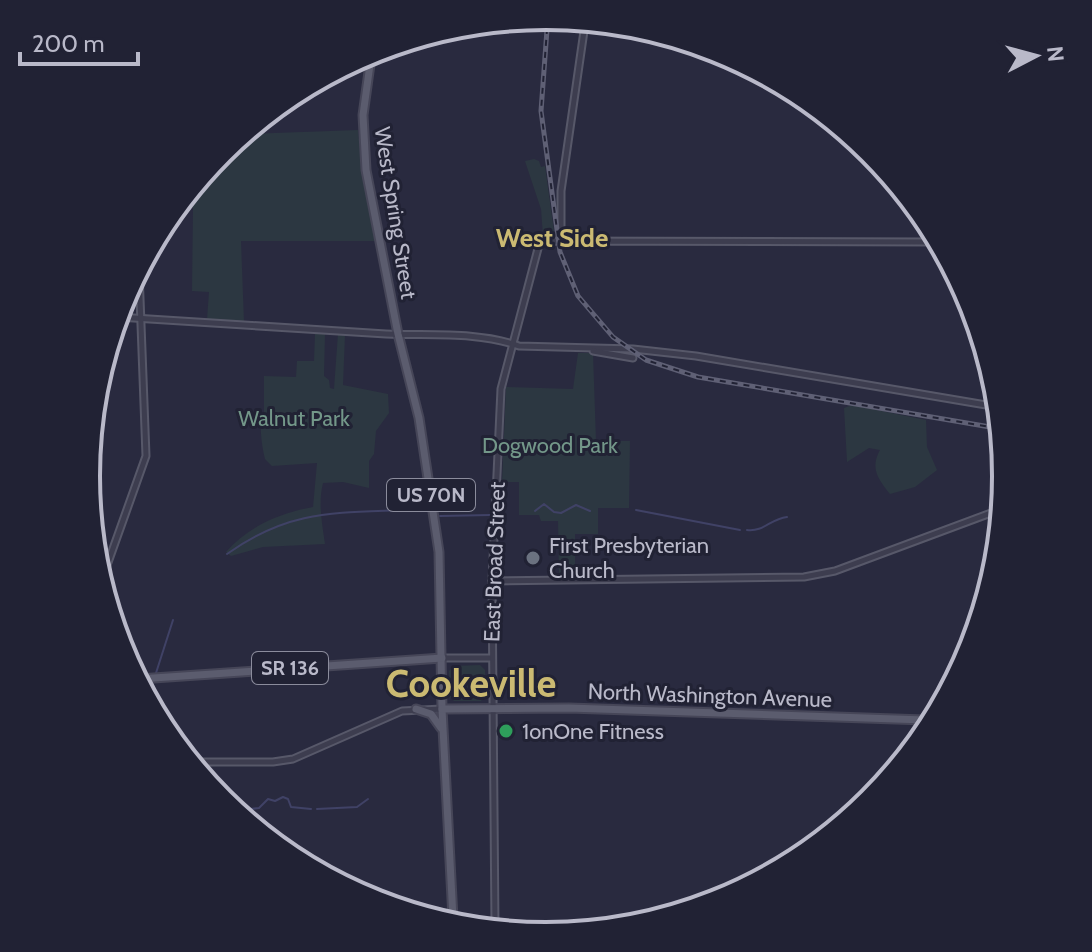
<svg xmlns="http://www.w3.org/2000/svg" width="1092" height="952" font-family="Cabin,sans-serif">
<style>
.green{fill:#2c3741}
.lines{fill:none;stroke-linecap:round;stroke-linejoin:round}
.stream{stroke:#404266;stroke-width:2}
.minor-casing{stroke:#575869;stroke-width:9}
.major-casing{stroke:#464658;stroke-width:11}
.minor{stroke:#3d3d4f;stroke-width:5}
.major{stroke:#5b5c6e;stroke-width:7}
.rail-casing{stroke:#5f6075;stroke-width:5}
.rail{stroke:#212234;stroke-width:2;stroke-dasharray:6;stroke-linecap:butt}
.worship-dot{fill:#6b7280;stroke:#212234;stroke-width:3}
.leisure-dot{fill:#2e9e5b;stroke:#212234;stroke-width:3}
.labels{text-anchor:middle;stroke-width:6;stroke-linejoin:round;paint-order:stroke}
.shield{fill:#212234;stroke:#8b8c9c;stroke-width:2}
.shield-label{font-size:20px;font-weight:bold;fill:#b9b9c9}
.street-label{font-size:22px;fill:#b9b9c9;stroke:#212234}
.park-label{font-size:22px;fill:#739789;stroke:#212234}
.poi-label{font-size:22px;fill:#b9b9c9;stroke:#212234;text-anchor:start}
.quarter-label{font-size:26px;font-weight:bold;fill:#cbba72;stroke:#212234}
.town-label{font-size:38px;font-weight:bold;fill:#cbba72;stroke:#212234}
.rim{fill:none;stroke:#b9b9c9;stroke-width:4}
</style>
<rect width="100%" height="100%" fill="#292a3f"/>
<g class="green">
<path d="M358,130L363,176L375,241H241L244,322L207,319L209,292L192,291L193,208H182L221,150L246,134Z"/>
<path d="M534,159L539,161L541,167L545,166L554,231V234L543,236L541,209L525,161Z"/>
<path d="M315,333L325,334L324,376L329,380L330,388L334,389L338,334L345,335L343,385L388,394L389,413L376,431L374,454L369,461V488L343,482L323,483C318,503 322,523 325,544L263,547L231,556L226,552C249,526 280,513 313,507L317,463L272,466L265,459C262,447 259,427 262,415L264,416V376L296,377L297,361H314Z"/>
<path d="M578,353H593L596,441H630L629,508H598V534H575V576H559L558,521H541L539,515H519V482H502L506,387L573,389Z"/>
<path d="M852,405L926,420L927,447L937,470L915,487L890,494C878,479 870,468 880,450L869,448L847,462L844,408Z"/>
<path d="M480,665L485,670V695L481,701H454L450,697L449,671L454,666Z"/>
</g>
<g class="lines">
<g class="stream">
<path d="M411,509H427"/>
<path d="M636,510L740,530"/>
<path d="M535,511L544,504L554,512L561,513L576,505L590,511"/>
<path d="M440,516L490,515"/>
<path d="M747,530C764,532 770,519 787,517"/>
<path d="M227,554C289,510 333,513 405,510"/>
<path d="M156,673L173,620"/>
<path d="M317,809L357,807L368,799"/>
<path d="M235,811L259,808L268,799L275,801L283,797L288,799L291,807L311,809"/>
</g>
<defs>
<g id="minor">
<path d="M561,240V191L585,24"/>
<path d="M118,317C207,323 296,329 386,334C429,336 477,331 519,346L633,349L696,356L992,406"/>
<path d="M593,351L633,358"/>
<path d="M105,571L146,456L139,272"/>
<path d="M492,581L804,577L835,571L999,510"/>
<path d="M442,658H492"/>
<path d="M194,762H273L293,759L402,711L442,709"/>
<path d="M495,926L492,581L501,389L540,241L932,242"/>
</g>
<g id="major">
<path d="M372,50L363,115L366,170L398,334L419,418L439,552L442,709L453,918"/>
<path d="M139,679L442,658"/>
<path d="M416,709L431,714L441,728"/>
<path d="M442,709L569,708L925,720"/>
</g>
</defs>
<use href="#minor" class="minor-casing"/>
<use href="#major" class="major-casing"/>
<use href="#minor" class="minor"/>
<use href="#major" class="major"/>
<defs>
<path id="rail" d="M548,16L541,111L560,252L578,296L613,337L646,360L698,377L996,428"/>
</defs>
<use href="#rail" class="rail-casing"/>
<use href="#rail" class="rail"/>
</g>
<circle class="worship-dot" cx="533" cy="558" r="8"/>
<circle class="leisure-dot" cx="506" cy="731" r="8"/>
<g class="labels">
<g class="shield">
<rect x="387" y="479" width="88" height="32" rx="6"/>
<rect x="252" y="652" width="76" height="32" rx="6"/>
</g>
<g class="shield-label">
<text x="431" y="502">US 70N</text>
<text x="290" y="675">SR 136</text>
</g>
<g class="street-label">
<text transform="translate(396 213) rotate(81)" y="8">West Spring Street</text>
<text transform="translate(494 562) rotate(-88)" y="8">East Broad Street</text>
<text transform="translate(710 695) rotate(2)" y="8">North Washington Avenue</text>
</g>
<g class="park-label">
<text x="294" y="426">Walnut Park</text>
<text x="550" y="453">Dogwood Park</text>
</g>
<g class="poi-label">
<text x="549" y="553">First Presbyterian<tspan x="549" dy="25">Church</tspan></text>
<text x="522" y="739">1onOne Fitness</text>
</g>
<g class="quarter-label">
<text x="552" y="247">West Side</text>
</g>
<g class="town-label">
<text x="471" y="697">Cookeville</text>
</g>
</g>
<path d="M0 0H1092V952H0ZM100 476a446 446 0 1 1 892 0a446 446 0 1 1-892 0Z" fill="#212234" fill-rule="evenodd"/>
<path class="rim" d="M100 476a446 446 0 1 1 892 0a446 446 0 1 1-892 0Z"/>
<g transform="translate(1036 56) rotate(84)" stroke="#212234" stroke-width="6" paint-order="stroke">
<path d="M0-6L14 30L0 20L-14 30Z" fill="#b9b9c9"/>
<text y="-12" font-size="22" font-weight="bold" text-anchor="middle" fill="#b9b9c9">N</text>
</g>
<path d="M20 52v12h118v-12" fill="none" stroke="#b9b9c9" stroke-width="4"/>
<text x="32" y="52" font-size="24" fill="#b9b9c9" stroke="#212234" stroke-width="6" paint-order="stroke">200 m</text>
</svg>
